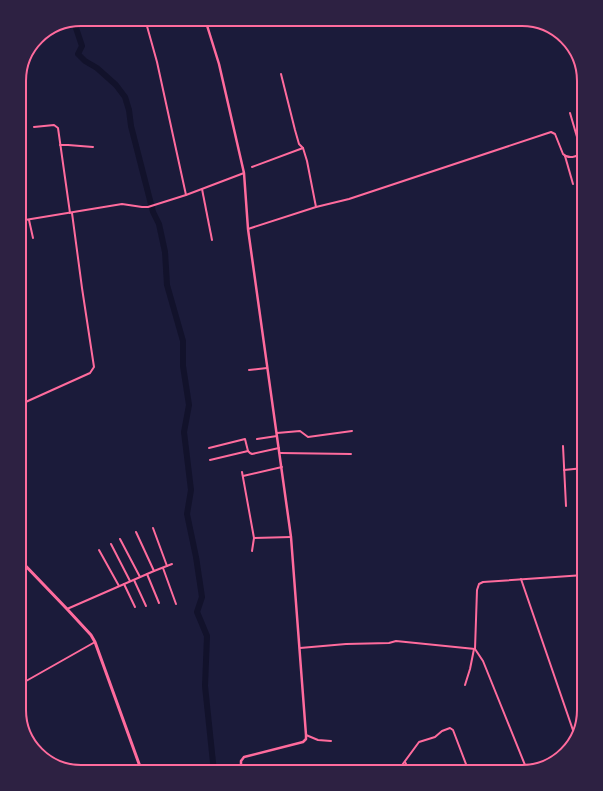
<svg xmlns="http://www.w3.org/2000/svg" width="603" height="791" font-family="Merriweather,serif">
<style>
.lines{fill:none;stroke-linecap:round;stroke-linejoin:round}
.river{stroke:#12122b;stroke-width:6}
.minor{stroke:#ff6b9d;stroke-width:2}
.tertiary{stroke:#ff6b9d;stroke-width:2.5}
.primary{stroke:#ff6b9d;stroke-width:3}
.rim{fill:none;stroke:#ff6b9d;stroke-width:2}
</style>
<rect width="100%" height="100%" fill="#1b1b3a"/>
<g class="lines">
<path class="river" d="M74,22L82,46L78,54L85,61L97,68L116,85L125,97L129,110L131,126L153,212L159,224L165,252L167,285L183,341V366L189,405L184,432L191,490L187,514L196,557L202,597L197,612L207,636L205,686L214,772"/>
<g class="minor">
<path d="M145,19L157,62L186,195"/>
<path d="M281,74L295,130L299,144L303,148L307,161L316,207"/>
<path d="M570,113L582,154"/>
<path d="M34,127L54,125L58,128L70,213"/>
<path d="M60,145H68L93,147"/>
<path d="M565,156L573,184"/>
<path d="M252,167L303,148"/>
<path d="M202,189L212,240"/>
<path d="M29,220L33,238"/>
<path d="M19,221L122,204L142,207H148L186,195L244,173"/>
<path d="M248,229L316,207L349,199L551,132L555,134L563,154C569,160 577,156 584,153"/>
<path d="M249,370L267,368"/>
<path d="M19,405L90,373L94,367L82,288L72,213"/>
<path d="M277,433L300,431L308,437L352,431"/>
<path d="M257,439L277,436"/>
<path d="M563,446L566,506"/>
<path d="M209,448L245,439L248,451"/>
<path d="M280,453L351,454"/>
<path d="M210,460L248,451L250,453L252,454L279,448"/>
<path d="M564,470L584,468"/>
<path d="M242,472L254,538L252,551"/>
<path d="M243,476L282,467"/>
<path d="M153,528L167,566"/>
<path d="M136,532L154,571"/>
<path d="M254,538L291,537"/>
<path d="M120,539L140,577"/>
<path d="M111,544L130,581"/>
<path d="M99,550L119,586"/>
<path d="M581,552H584"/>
<path d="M163,568L176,604"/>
<path d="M147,574L159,603"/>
<path d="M521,579L576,739"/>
<path d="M134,580L146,606"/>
<path d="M124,584L135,607"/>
<path d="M67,609L154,571L172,564"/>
<path d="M300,648L346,644L389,643L396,641L475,649L483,661L527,770"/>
<path d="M475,649L477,590L479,584L483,582L584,575"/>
<path d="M19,685L95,642"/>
<path d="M465,685L470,669L474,649"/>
<path d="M25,730L31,746"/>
<path d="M306,735L318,740L331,741"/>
<path d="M405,762L410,772"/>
<path d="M397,772L419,742L435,737L442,731L450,728L453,730L469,772"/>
</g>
<path class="tertiary" d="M205,19L219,64L244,173L248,229L291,537L306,735V739L303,742L244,757L241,761V772"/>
<path class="primary" d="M19,559L67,609L91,635L95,642L142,772"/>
</g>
<path d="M0 0H603V791H0ZM81 26H522A55 55 0 0 1 577 81V710A55 55 0 0 1 522 765H81A55 55 0 0 1 26 710V81A55 55 0 0 1 81 26Z" fill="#2d2142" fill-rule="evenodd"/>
<path class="rim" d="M81 26H522A55 55 0 0 1 577 81V710A55 55 0 0 1 522 765H81A55 55 0 0 1 26 710V81A55 55 0 0 1 81 26Z"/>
</svg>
